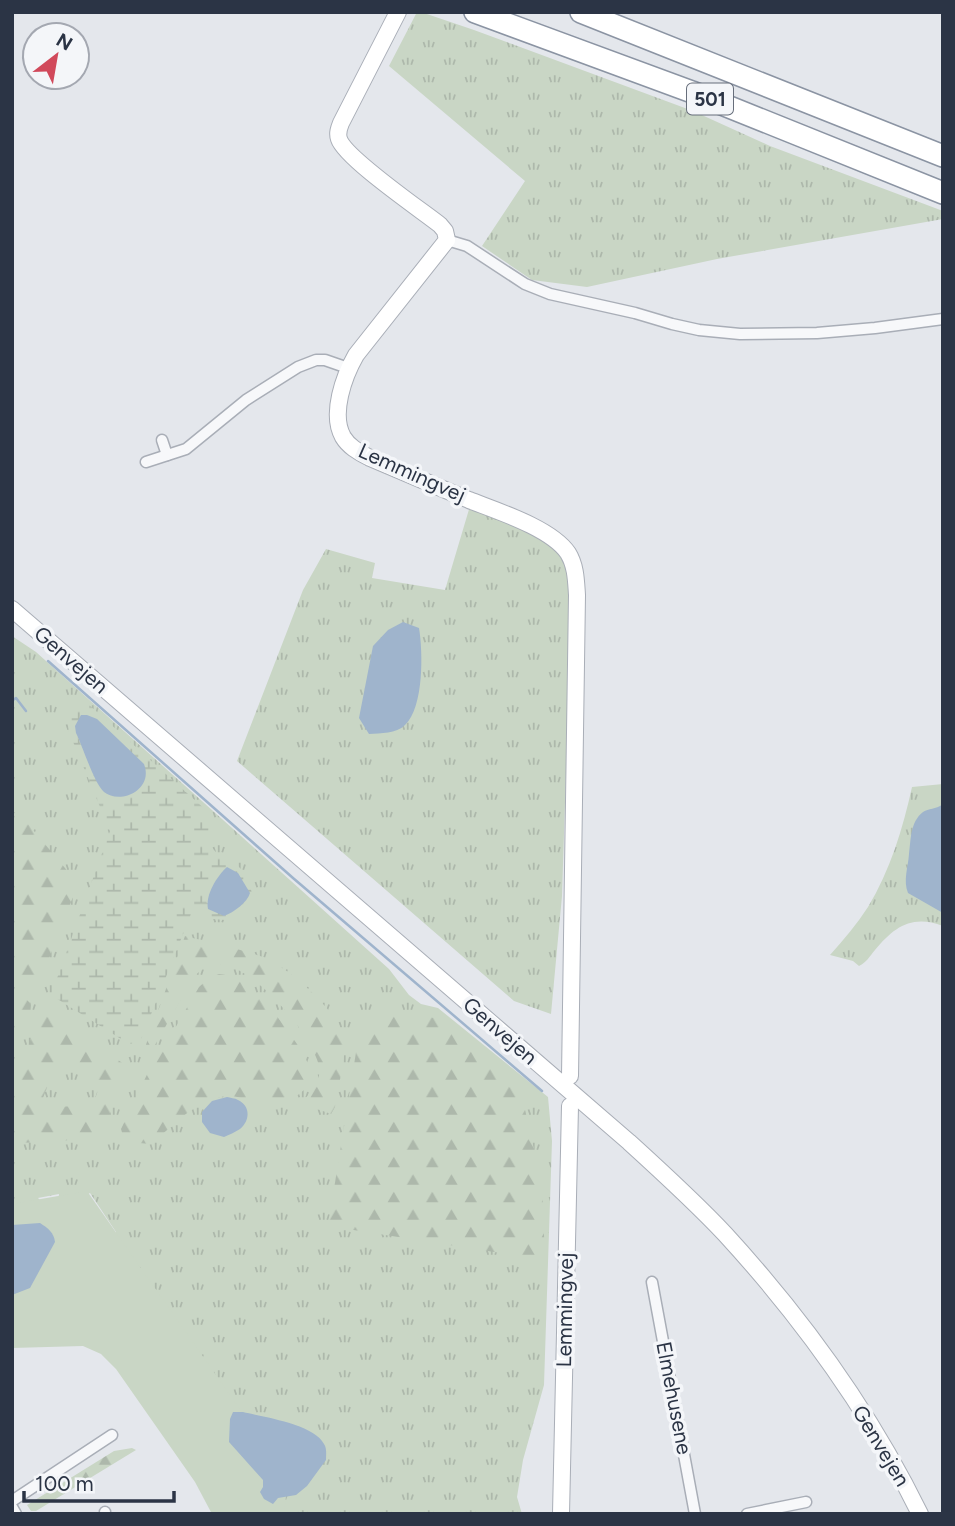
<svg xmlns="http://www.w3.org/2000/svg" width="955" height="1526" font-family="Figtree,sans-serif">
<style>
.grass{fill:url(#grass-tufts)}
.forest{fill:url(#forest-firs);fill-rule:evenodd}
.wetland{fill:url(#wetland-marsh);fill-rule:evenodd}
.green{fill:#c9d6c5}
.water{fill:#9fb4cc}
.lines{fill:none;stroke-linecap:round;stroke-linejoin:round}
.stream{stroke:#9fb4cc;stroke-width:2.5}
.street-casing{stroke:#a9aeb7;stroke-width:13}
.secondary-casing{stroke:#a9aeb7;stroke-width:18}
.highway-casing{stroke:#8b94a3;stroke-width:24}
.street{stroke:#f7f8fa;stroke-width:10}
.secondary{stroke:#fff;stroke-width:16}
.highway{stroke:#fff;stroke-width:21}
.labels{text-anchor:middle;stroke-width:7;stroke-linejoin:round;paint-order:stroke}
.shield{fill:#f4f6f9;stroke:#676e7b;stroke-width:2}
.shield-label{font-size:19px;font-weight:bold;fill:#2b3445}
.street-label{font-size:21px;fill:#2b3445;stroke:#f4f6f9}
</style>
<defs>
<pattern id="grass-tufts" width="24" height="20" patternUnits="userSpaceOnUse" patternTransform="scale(1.75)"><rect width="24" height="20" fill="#c9d6c5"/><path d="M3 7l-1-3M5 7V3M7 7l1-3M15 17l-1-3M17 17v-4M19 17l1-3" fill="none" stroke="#adb8ab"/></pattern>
<pattern id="forest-firs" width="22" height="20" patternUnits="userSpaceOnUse" patternTransform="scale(1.75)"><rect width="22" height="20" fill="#c9d6c5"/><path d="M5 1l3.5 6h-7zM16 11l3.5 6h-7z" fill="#adb8ab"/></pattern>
<pattern id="wetland-marsh" width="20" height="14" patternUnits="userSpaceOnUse" patternTransform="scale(1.75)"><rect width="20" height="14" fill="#c9d6c5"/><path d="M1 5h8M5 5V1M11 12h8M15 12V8" fill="none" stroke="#adb8ab"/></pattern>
</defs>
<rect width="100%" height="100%" fill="#e4e7ec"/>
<g class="grass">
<path d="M417,12H421L474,30L693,111L770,146L943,211V219L717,259L587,287L532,280L482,246L525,181L389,66Z"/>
<path d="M470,506L552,542L571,576L569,678L562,896L551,1014L514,1001L237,761L303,590L326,549L375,563L372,578L445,590Z"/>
<path d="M12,636L36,652L389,969L409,995L421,1004L438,1008L548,1097L552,1141L544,1385L523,1460L517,1497L522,1514H267L113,1239L116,1232L90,1193L57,1214L59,1194L38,1198L40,1200L12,1213Z"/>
<path d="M943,784V926C912,914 894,927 875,950C869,957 867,962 859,966L853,961L830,955C844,939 857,924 868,907C890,871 903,828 912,787Z"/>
</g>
<g class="forest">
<path d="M12,812L23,818L75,880L76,889L36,992L12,985Z"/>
<path d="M185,936C211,943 238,948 263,957C288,967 339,1012 345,1039C347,1049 337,1094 335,1107L331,1114L301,1103C310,1093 322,1082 319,1066C313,1035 243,950 208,966C204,968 197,973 195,976C189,982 185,992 181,999C171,1017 160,1036 150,1054L145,1055L143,1053Z"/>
<path d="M219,974C224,975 230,975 235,977C251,985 274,1011 284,1026C293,1039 304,1051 309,1067C315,1083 300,1098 284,1101C275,1102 262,1101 252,1100C240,1099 234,1094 221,1097C192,1103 173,1126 151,1144L139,1143L124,1139L121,1129L153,1062L174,1030L199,987L209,978Z"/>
<path d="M12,995L27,1000L31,1004C28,1018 25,1038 12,1045Z"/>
<path d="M40,1013H52L128,1067L101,1136L53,1142L12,1143V1093ZM59,1057L99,1087L93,1105L39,1108Z"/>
<path d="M385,1014L438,1018L519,1083L542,1185L545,1260L328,1226L358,1040Z"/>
<path d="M132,1448L136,1450L36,1511H31L27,1505L114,1451Z"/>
</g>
<path class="wetland" d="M86,702L208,812L211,847L221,857L234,862L248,876L252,894L244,907L225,920L213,919L199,911L191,914L140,1042L129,1044L51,995L110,831L69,732C66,717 73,708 86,702ZM76,733L113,797C91,785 86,754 76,733ZM222,872L239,907L224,916L206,902Z"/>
<path class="green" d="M87,1191L288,1478L284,1514H212L195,1482L116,1369L101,1354L83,1346L12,1348V1204Z"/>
<g class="water">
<path d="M403,622L419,628C423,652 424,707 405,725C396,734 381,733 369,734L359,718L373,646L388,630Z"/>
<path d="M81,715H87L97,719L144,764C154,790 120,805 104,792C94,783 83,747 76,733L75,726Z"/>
<path d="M943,804V913L908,893C903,880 908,868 909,854C911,840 910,822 923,812C929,808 935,810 943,804Z"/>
<path d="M227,867L238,873L250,893C247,903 234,912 224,916L208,909C205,895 217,876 227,867Z"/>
<path d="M227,1097C230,1098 235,1098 238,1100C251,1106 250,1121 240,1129C235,1132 229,1135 224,1137L210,1133L202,1122V1112L212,1101Z"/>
<path d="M40,1223C48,1228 54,1233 55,1242L30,1288L12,1295V1225Z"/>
<path d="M233,1412H243C263,1417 314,1424 324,1444C327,1448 326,1455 326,1460L307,1486L296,1495L278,1498L273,1504L264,1499L260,1492L263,1487V1480L229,1442L230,1419Z"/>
</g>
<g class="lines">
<g class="stream">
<path d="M48,661L293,878L542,1091"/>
<path d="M12,704L13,700L16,698L26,711"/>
<path d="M12,712V722"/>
</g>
<defs>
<g id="street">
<path d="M447,240L467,246L525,284L550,294L635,313L672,324L699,330L740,334L817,333L875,328L943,319"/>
<path d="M162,440L167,455"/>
<path d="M146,462L186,449L246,400L298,367L316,360H325L348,368"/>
<path d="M652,1282L695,1514"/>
<path d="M12,1501L112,1435"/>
<path d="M12,1507L16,1514"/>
<path d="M105,1514V1512"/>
<path d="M747,1514L806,1502"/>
</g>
<g id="secondary">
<path d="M398,12L341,123C339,128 337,133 339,139C345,158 421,210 440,225L445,231L447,240L356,355C344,376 330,414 343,437C349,447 359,452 370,458C403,472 436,486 469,500C497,511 551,528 568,553C576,566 576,581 577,595L570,1076"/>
<path d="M12,609L629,1142C662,1172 695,1202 725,1234C802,1318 870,1412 920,1514"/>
<path d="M561,1514L570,1106"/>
</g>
<g id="highway">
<path d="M475,12L692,92L943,193"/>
<path d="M581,12L943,156"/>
</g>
</defs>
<use href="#street" class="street-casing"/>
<use href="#secondary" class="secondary-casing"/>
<use href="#highway" class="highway-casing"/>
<use href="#street" class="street"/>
<use href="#secondary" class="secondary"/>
<use href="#highway" class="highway"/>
</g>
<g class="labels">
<rect class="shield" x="687" y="83.5" width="46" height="31" rx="5"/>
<g class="shield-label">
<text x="710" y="106">501</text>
</g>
<g class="street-label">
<text transform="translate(412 473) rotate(24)" y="7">Lemmingvej</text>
<text transform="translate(71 660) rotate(41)" y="7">Genvejen</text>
<text transform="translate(500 1031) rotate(41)" y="7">Genvejen</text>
<text transform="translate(565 1310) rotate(-89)" y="7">Lemmingvej</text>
<text transform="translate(674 1398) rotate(79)" y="7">Elmehusene</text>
<text transform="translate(881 1446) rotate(59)" y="7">Genvejen</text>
</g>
</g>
<rect width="955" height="1526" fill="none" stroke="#2b3445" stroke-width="28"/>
<g transform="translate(56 56) rotate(31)"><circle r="33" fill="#f4f6f9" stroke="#a4a8b1" stroke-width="2"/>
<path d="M0-5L12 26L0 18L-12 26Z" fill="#d1495b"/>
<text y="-10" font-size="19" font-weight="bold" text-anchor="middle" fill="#2b3445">N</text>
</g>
<path d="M24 1491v10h150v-10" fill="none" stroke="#2b3445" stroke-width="3.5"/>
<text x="35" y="1491" font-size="21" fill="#2b3445" stroke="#f4f6f9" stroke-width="5" paint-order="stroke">100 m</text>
</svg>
